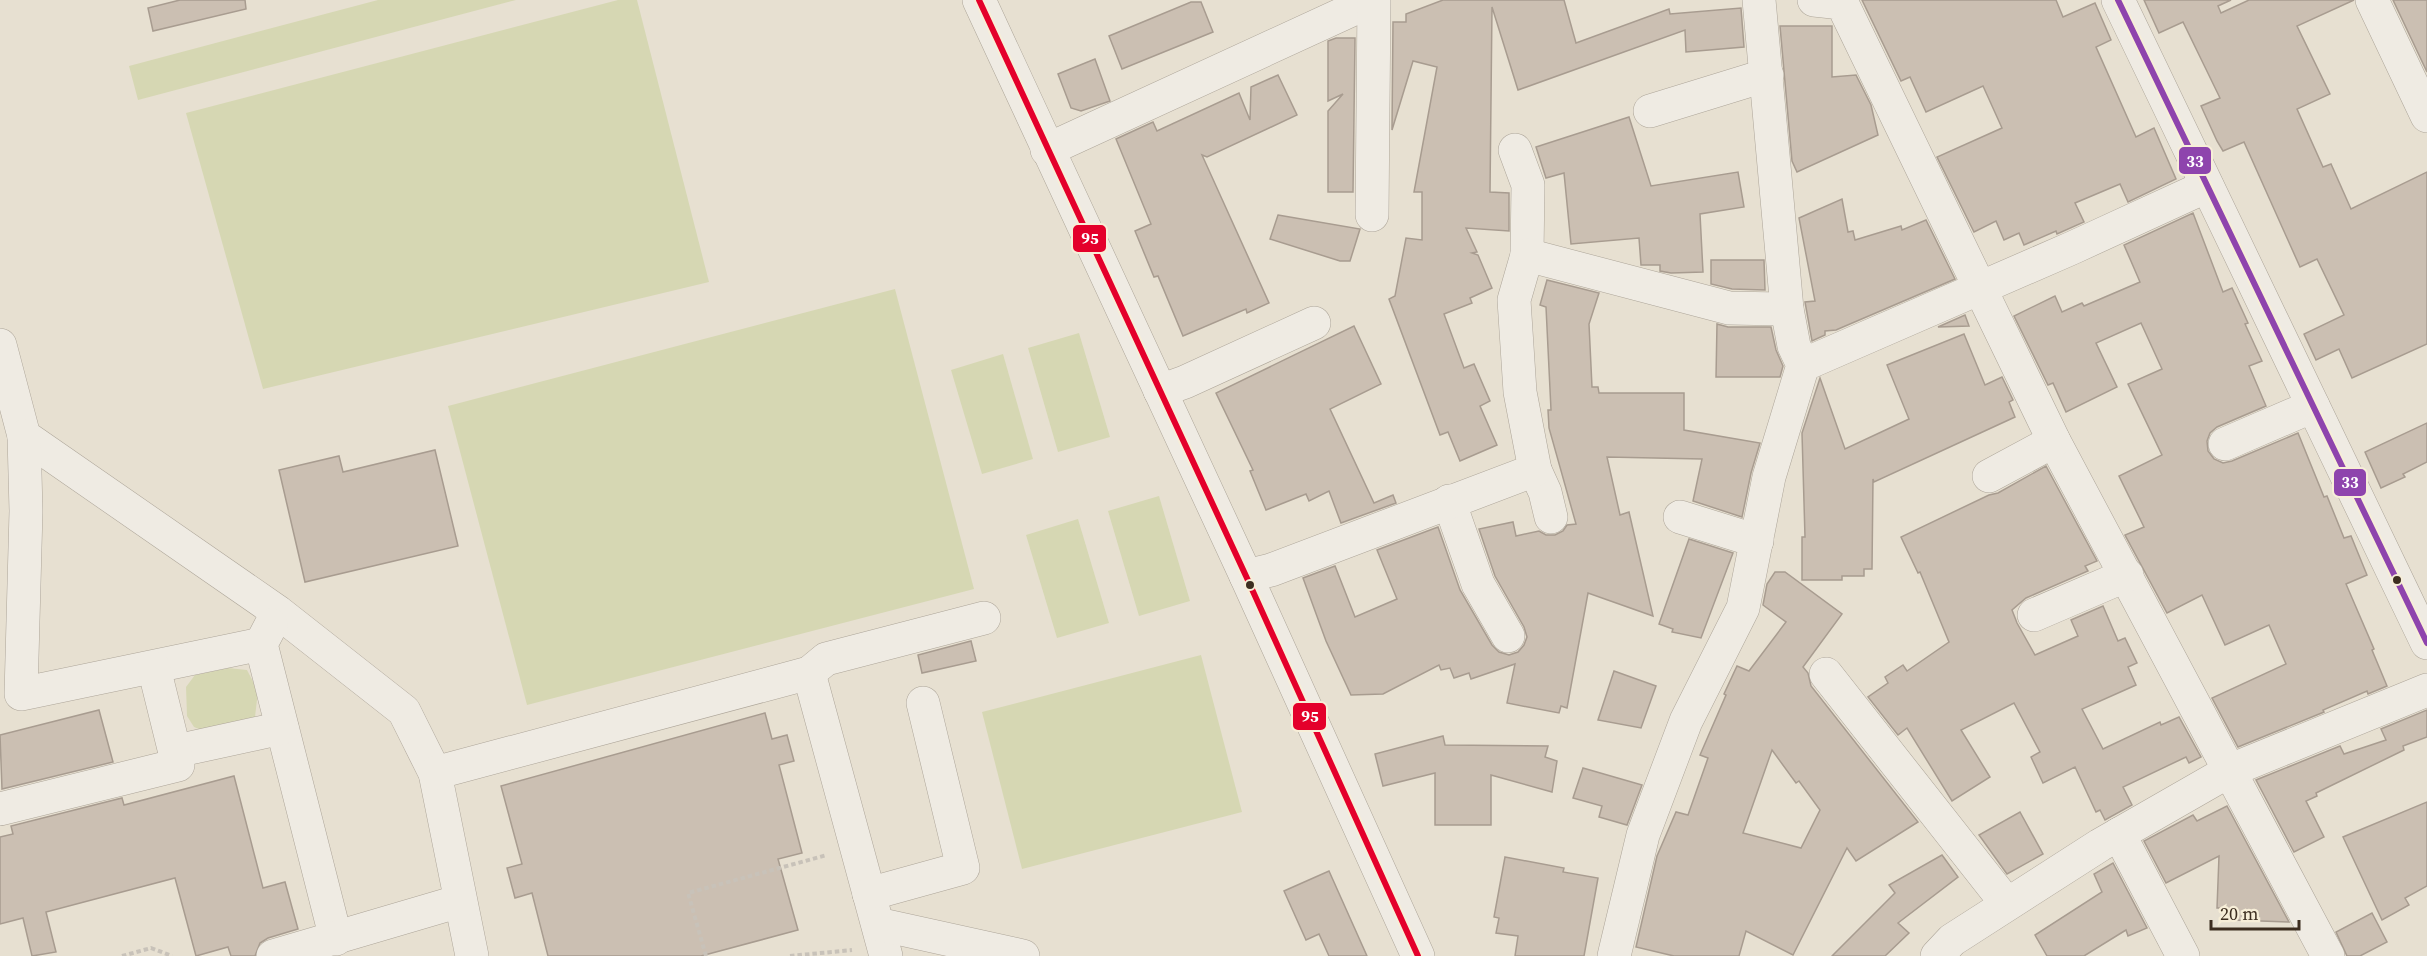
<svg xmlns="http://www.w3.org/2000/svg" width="2427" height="956" font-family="'Source Serif 4',serif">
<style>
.green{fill:#d6d7b3}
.building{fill:#cbbfb2;stroke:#a89c90;stroke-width:1.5;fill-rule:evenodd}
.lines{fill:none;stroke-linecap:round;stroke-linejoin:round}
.minor-casing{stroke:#ada599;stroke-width:34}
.path{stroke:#c8c2b9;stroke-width:4;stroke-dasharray:4.5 3;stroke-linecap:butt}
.minor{stroke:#efebe3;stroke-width:33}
.bus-1-casing{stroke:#f7eed8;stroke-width:10}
.bus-2-casing{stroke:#f7eed8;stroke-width:10}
.bus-1{stroke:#e4002b;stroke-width:6}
.bus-2{stroke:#8e44ad;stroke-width:6}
.bus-dot{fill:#3d2e20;stroke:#f7eed8;stroke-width:2}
.line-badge{stroke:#f7eed8;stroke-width:2}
.badge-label{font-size:16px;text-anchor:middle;font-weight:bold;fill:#fff}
</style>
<rect width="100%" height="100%" fill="#e7e0d1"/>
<g class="green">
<path d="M378,0H516L138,100L129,66Z"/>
<path d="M618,0H637L709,282L263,389L186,113Z"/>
<path d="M895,289L974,589L527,705L448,406Z"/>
<path d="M1079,333L1110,437L1058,452L1028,348Z"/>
<path d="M1003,354L1033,459L982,474L951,370Z"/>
<path d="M1159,496L1190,601L1139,616L1108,511Z"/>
<path d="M1078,519L1109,623L1057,638L1026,535Z"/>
<path d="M1201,655L1242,812L1022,869L982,712Z"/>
<path d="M228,668L247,670L258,691L255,717L211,734L194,727L187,716L186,687L195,675Z"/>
</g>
<g class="building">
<path d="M180,0H245L246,9L153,31L148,8Z"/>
<path d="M1443,0H1564L1576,43L1669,9L1670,14L1741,8L1744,47L1686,52L1685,30L1518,90L1492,7L1490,192L1509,193V231L1466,228L1477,252L1472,253L1478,255L1492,288L1470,298L1472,303L1444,314L1464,368L1474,364L1490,401L1480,406L1497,445L1460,461L1448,432L1440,435L1389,299L1395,296L1406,238L1422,240V192H1414L1437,67L1413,61L1392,130L1393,22H1406V14Z"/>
<path d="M1862,0H2056L2063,17L2095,3L2111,40L2096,47L2136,137L2154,128L2176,179L2128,202L2120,184L2075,203L2084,222L2057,234L2056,231L2024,245L2019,233L2004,240L1996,221L1974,232L1937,157L2002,128L1983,86L1926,112L1910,77L1901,81Z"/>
<path d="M2144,0H2231L2218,6L2221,13L2249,0H2354L2297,26L2330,94L2297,109L2323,167L2331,164L2351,209L2427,172V344L2352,378L2339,349L2316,360L2304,334L2344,315L2317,259L2300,267L2244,142L2223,151L2217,141L2201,106L2220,98L2183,22L2159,33Z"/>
<path d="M2393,0H2427V72Z"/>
<path d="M1191,2H1201L1213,32L1122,69L1109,36Z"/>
<path d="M1780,26H1832V77L1856,75L1871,105L1878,135L1797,172L1792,161Z"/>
<path d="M1336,38H1355L1353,192H1328V111L1343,94L1328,101V41Z"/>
<path d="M1095,59L1110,101L1081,111L1071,108L1058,74Z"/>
<path d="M1278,75L1297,115L1207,157L1202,155L1269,303L1247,313L1246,309L1183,336L1158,276L1154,277L1135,231L1151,224L1116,139L1153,122L1157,131L1239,93L1250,120L1251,87Z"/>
<path d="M1629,117L1651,186L1738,172L1744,207L1700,214L1703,272L1671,273L1660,271V265H1641L1639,238L1571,244L1564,173L1546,178L1536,147Z"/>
<path d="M1842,199L1848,232L1853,231L1855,240L1901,226L1902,230L1926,220L1955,279L1836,330L1825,331V335L1812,341L1805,302L1815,301L1799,218Z"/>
<path d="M2193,213L2223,292L2232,288L2248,323L2245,324L2262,361L2249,366L2266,406L2217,427L2210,433L2207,441L2208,451L2214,459L2223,463L2232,461L2298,433L2324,497L2327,496L2344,538L2351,536L2367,575L2346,584L2374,649L2372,650L2387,686L2368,694L2367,691L2323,710L2324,712L2238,747L2212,698L2286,664L2269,625L2225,645L2202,595L2167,613L2125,535L2144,527L2119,476L2162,455L2128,384L2162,369L2141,323L2096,343L2117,387L2066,412L2053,383L2048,385L2014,316L2055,296L2062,312L2082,303L2084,306L2140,282L2124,245Z"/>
<path d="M1278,215L1360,229L1350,261H1340L1270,239Z"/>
<path d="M1711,260H1764L1765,290L1732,289L1711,284Z"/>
<path d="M1547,280L1599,293L1589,324L1592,387H1598L1599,393H1684V430L1760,443L1751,473L1742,517L1693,501L1702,459L1607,457L1620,515L1629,512L1653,616L1588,593L1567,708L1561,706L1559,713L1507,703L1515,664L1471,679L1469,673L1454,678L1450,668L1441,670L1439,665L1383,694L1351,695L1326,641L1303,578L1335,566L1355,617L1397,599L1377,550L1438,527L1460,590L1492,645L1499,652L1509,655L1518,652L1524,645L1527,637L1524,627L1495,576L1479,529L1513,522L1516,536L1539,531L1546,535H1555L1563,531L1567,525L1576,524L1549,428L1548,410H1551L1546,307L1540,305Z"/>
<path d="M1965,315L1969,326L1938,327Z"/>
<path d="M1717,324L1728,327H1771L1776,350L1783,366L1780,377H1716Z"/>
<path d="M1354,326L1381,384L1330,409L1374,503L1393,495L1396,503L1341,523L1329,491L1309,501L1306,494L1266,510L1250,471L1253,470L1216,393Z"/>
<path d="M1964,334L1985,385L2002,377L2013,400L2009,402L2015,417L1874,482L1873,479L1872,569H1864V576H1842V580H1802V537H1805L1802,433L1820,378L1845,449L1909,419L1887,365Z"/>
<path d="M2427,423V462L2403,474L2405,477L2381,488L2365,452Z"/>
<path d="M435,450L458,546L305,582L279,470L339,456L343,472Z"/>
<path d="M2046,466L2097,561L2085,566L2088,571L2026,598L2012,610L2017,623L2035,655L2078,636L2071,620L2103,606L2118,641L2125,638L2137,663L2128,667L2136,685L2082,709L2103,749L2160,722L2161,725L2179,717L2201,757L2189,763L2186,757L2123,787L2132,805L2105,820L2100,810L2096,812L2075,767L2043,783L2031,757L2040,752L2014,703L1961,730L1990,777L1952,801L1907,728L1898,735L1868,697L1888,683L1885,677L1903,665L1907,671L1949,642L1920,572L1918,573L1901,537L1989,495L1998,493Z"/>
<path d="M1689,539L1733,553L1701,638L1672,632L1673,629L1659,624Z"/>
<path d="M1775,572H1785L1842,614L1803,667L1808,673L1811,686L1918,822L1856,861L1847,848L1793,955L1746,931L1739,956H1674L1636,947L1657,856L1676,812L1688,815L1708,758L1700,755L1726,695L1724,694L1737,666L1749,671L1786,622L1763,605L1767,584ZM1772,750L1796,783L1799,781L1820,810L1801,848L1743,833Z"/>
<path d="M971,641L976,661L922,673L918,655Z"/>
<path d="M1614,671L1656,686L1641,728L1598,720Z"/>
<path d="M99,710L113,762L2,789L0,735Z"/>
<path d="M2427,710V737L2403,746L2404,750L2316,793L2317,796L2306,801L2324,837L2294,852L2256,780L2340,746L2344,754L2386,740L2381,729Z"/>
<path d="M765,713L772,739L787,735L794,761L779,765L802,853L778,859L798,930L701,956H548L532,893L515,898L507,868L522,864L501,786Z"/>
<path d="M1443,736L1445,745L1548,746L1545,757L1557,761L1552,792L1491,775V825H1435V773L1383,786L1375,754Z"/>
<path d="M1583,768L1642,785L1627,825L1599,817L1602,806L1573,798Z"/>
<path d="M234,776L263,888L285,882L298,929L268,938L260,943L255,956H231L228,947L196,956L175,878L46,912L56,952L32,956L23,918L0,924V837L13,834L11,826L122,798L124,805Z"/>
<path d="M2427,802V886L2405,898L2409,905L2382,920L2343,837Z"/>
<path d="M2227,806L2289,922L2234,920V914H2226V908H2217L2219,856L2166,883L2144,841L2193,815L2197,821Z"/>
<path d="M2020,812L2043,854L2007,874L1979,835Z"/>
<path d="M1942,855L1958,877L1898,923L1909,933L1885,956H1832L1895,893L1889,885Z"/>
<path d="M1505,857L1564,868L1563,872L1598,878L1584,956H1515L1518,936L1496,933L1499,918L1494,917Z"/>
<path d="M2113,863L2147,928L2128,936L2126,930L2084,956H2047L2035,935L2102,892L2094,874Z"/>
<path d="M1329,871L1367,956H1329L1319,934L1306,940L1284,891Z"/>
<path d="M2372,913L2387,942L2360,956H2347L2336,932Z"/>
</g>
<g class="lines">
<defs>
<g id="minor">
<path d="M979,0L1246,576L1418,956"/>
<path d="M1814,0L1842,3L2054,441L2328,956"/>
<path d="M2118,0L2427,643"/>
<path d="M2372,0L2427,116"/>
<path d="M1650,111L1767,75"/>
<path d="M1047,150L1373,0"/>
<path d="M1515,150L1528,185L1527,255"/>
<path d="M1372,215L1374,0"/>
<path d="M0,345L24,436L278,612L404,711L435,773L472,956"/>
<path d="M1803,365L2072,248L2207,186"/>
<path d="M1160,391L1185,382L1314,323"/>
<path d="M24,436L26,511L21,694L261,644"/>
<path d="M2225,444L2313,406"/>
<path d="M1535,470L1545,492L1551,517"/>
<path d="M1989,476L2054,441"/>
<path d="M1449,501L1478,584L1508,636"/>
<path d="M1680,517L1757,541"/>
<path d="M1246,576L1271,570L1535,470L1520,392L1514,300L1527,255L1729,308L1787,309"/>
<path d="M2034,615L2127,575"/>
<path d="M271,625L261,644L336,939"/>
<path d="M809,673L826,659L984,618"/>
<path d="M1826,674L2007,904"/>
<path d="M176,751L282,728"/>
<path d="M435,773L809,673L886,956"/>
<path d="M0,809L178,765L154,668"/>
<path d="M2119,834L2183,956"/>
<path d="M869,894L963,868L923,703"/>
<path d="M878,924L1023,956"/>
<path d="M273,956L460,901"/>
<path d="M1614,956L1643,835L1686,721L1743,608L1769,477L1803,365L1794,346L1787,309L1759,0"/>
<path d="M1937,956L1952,940L2100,845L2231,770L2427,690"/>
</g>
</defs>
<use href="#minor" class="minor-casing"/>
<g class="path">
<path d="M122,956L151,948L172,956"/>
<path d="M706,956L688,893L827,855"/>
<path d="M790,956L852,950"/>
</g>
<use href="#minor" class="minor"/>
<defs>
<path id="bus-1" d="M979,0L1246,576L1418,956"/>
<path id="bus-2" d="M2118,0L2427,643"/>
</defs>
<use href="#bus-1" class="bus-1-casing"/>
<use href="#bus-2" class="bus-2-casing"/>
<use href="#bus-1" class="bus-1"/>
<use href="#bus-2" class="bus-2"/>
</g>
<g class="bus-dot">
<circle cx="2397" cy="580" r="5"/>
<circle cx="1250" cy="585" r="5"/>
</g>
<g class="line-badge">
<rect x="2178" y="146" width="34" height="29" rx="6" fill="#8e44ad"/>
<rect x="1072" y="224" width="35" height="29" rx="6" fill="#e4002b"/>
<rect x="2333" y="468" width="34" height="29" rx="6" fill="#8e44ad"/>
<rect x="1292" y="702" width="35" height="29" rx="6" fill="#e4002b"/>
</g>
<g class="badge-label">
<text x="2195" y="167">33</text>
<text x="1090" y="244">95</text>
<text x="2350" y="488">33</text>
<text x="1310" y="722">95</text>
</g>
<path d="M2211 920v9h88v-9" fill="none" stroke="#3d2e20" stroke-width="3"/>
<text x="2220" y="920" font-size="18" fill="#3d2e20" stroke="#f7eed8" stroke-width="4.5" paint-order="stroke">20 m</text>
</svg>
